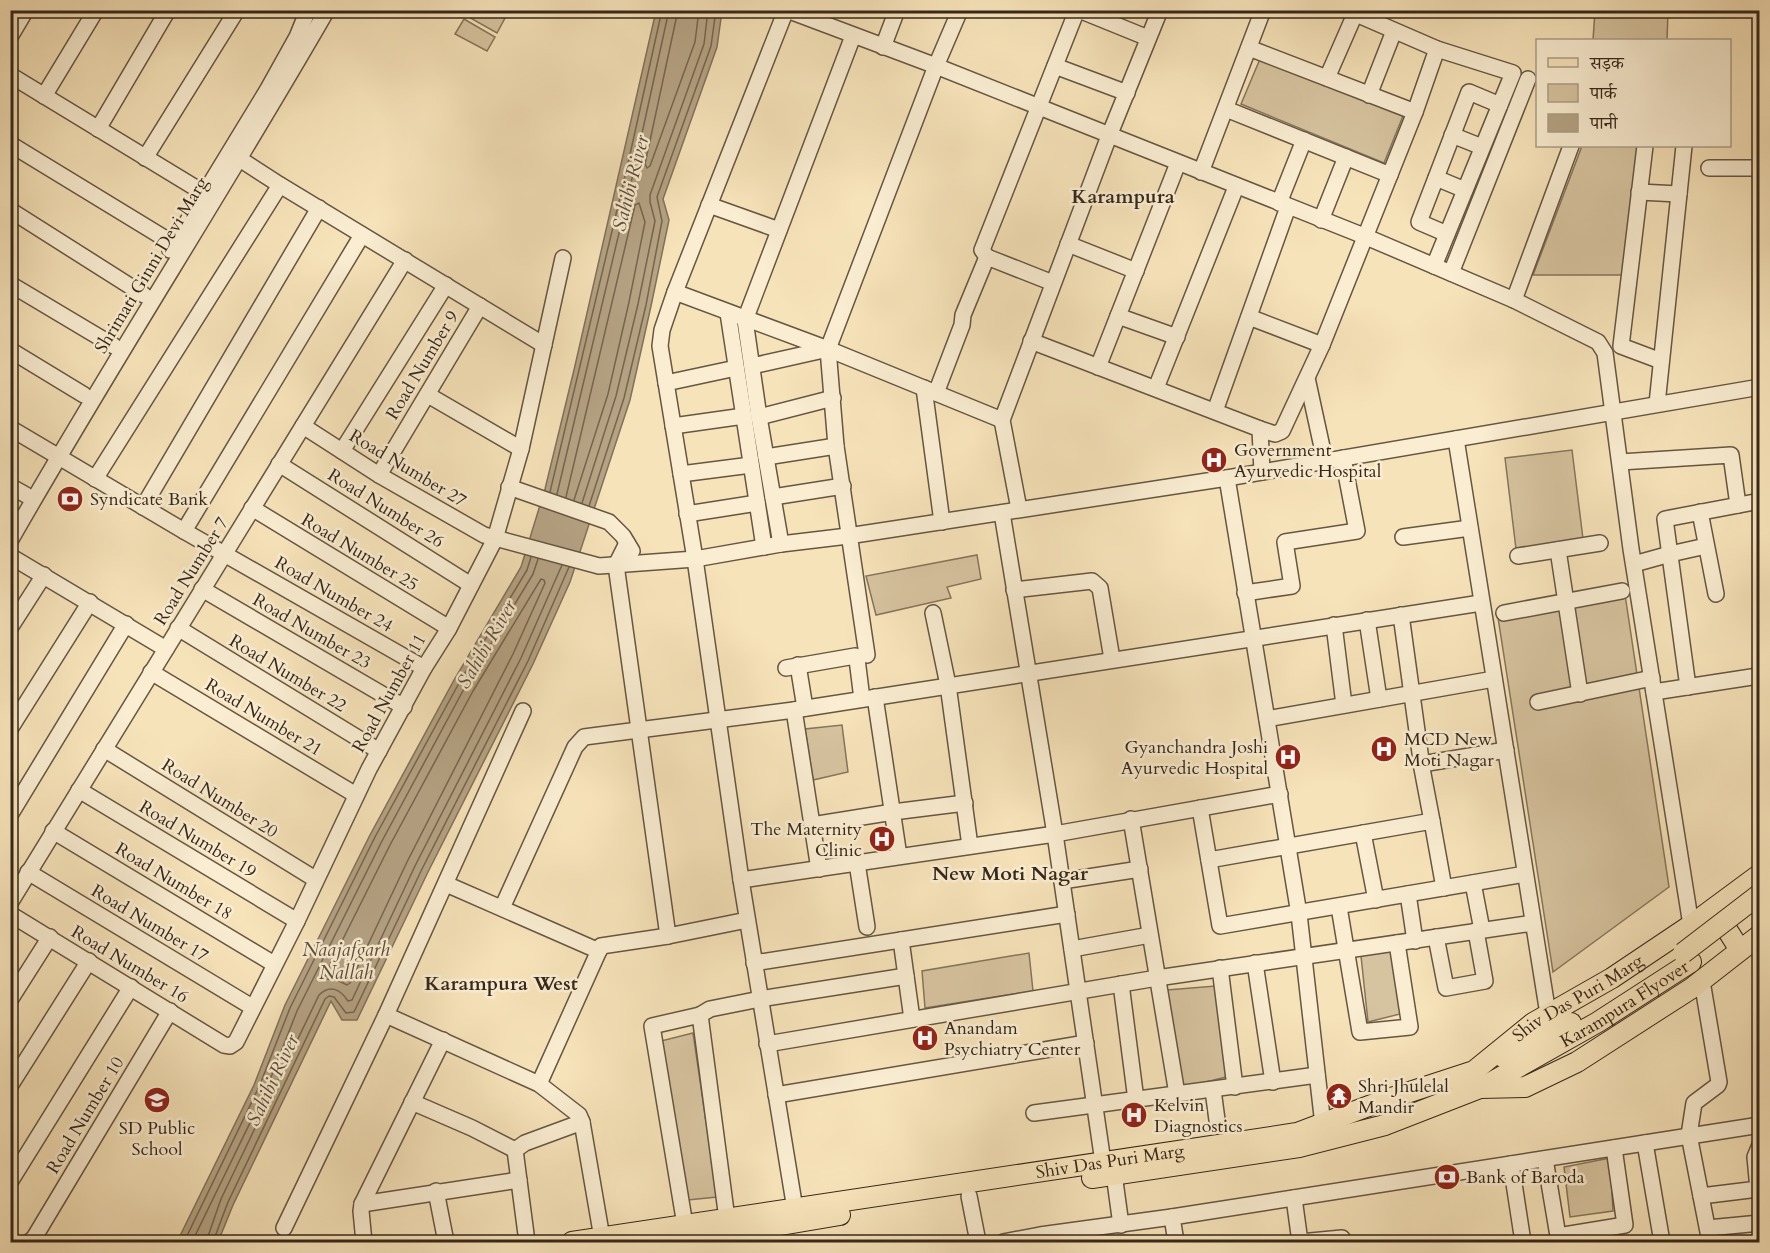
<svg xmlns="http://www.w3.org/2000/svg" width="1770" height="1253" font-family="Cardo,'Noto Serif Devanagari',serif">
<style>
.green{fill:#d6c39f;stroke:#86755c;stroke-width:1.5}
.water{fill:#b5a384;stroke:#82715a;stroke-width:1.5}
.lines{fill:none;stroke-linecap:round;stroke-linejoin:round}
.shore{stroke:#76654f;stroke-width:1.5}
.minor-casing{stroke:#665642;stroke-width:18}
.major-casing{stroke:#36271a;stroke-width:22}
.minor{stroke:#faedd2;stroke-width:15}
.major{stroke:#f7e3ba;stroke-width:20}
.major-bridge-casing{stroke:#36271a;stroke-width:22;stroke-linecap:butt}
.major-bridge{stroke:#f7e3ba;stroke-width:20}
.labels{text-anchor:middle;stroke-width:5;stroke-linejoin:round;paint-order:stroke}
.street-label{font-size:18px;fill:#36271a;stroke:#faedd2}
.poi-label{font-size:18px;fill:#36271a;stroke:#faedd2;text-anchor:start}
.water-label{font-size:20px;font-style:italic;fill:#5c4c3a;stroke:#faedd2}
.neighbourhood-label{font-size:20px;font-weight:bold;fill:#36271a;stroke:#faedd2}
</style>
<rect width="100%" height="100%" fill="#f7e3ba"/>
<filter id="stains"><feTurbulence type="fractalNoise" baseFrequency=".00333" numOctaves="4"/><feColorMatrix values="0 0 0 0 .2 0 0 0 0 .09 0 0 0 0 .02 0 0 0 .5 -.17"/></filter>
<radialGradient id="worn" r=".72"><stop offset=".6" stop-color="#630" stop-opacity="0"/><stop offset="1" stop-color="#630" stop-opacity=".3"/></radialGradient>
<g class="green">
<path d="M467,11H491L505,18L497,33L465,15Z"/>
<path d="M1595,11H1668L1667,40H1593Z"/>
<path d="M464,19L495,37L487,51L455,34Z"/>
<path d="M1260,59L1403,116L1384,163L1241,104Z"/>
<path d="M1582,146H1641L1624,275H1533Z"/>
<path d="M1572,450L1583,539L1516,549L1505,458Z"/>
<path d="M977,555L981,579L947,587L951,598L876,615L866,576Z"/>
<path d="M1624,588L1669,887L1553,972L1497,611Z"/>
<path d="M842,725L848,772L813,780L805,729Z"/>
<path d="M1403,949L1412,1011L1368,1022L1361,956Z"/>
<path d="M1029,953L1033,991L925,1008L922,971Z"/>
<path d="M1228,985L1238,1074L1182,1088L1167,990Z"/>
<path d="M693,1033L717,1197L678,1201L653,1043Z"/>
<path d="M1610,1158L1613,1211L1570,1217L1564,1167Z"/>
</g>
<path class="water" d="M656,11H722L717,47L663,199L669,220L651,306L630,400L570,582L533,664L428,872L357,1020H342L331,1001L233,1205L218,1242H177L254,1085L285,1005L370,835L454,680L521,567L545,489L574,370Z"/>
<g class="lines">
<g class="shore">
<path d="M678,10L645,164L647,168L650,166L695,42L699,10"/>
<path d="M550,492L627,168L662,10"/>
<path d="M557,494L634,170L669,10"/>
<path d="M566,497L635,205L639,203L645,222L629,302L608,394L574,500"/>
<path d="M582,503L616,396L638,304L655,221L650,202V195L704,44L708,10"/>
<path d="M589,506L624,398L646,305L662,221L657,197L711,46L716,10"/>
<path d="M541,579L544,580L545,583L513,654L407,862L350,983L347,985L337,980L326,979L325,975L390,845L473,691Z"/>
<path d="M184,1242L259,1087L290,1008L375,837L459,683L527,570L531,557"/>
<path d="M192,1242L266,1090L297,1011L382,841L465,687L533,574L538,559"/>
<path d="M206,1242L221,1199L319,995C330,984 340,989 348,1001L352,1000L415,866L521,658L562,565"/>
<path d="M213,1242L228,1202L325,999L329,996L334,997L346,1013L354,1012L422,869L528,661L569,567"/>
</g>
<defs>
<g id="minor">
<path d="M786,10L675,292L662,330L660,346L695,559L741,880L795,1209"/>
<path d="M787,10L936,66L1364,236L1514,300L1598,342L1605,353L1631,549L1691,925"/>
<path d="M1079,10L1148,38"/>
<path d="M1347,10L1437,49L1513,73L1434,266"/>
<path d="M10,37L26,10"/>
<path d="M883,47L897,10"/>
<path d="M1249,48L1415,112"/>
<path d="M1055,66L1127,93"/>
<path d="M10,75L204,193"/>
<path d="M1327,78L1355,14"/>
<path d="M1369,95L1394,31"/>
<path d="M44,96L96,10"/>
<path d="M1226,109L1390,175"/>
<path d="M98,129L168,10"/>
<path d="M1452,135L1482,147"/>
<path d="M10,144L174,244"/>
<path d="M1645,146L1621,346L1661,361"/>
<path d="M232,154L280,185L544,345"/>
<path d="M145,158L237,10"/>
<path d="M1709,168H1760"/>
<path d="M1201,172L1263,10"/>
<path d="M1436,178L1465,190"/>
<path d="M1639,192L1679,194"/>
<path d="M1279,203L1304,140"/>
<path d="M709,205L779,230"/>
<path d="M10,210L144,295"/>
<path d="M1321,220L1346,157"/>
<path d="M1447,234L1419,222L1469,92L1500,105"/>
<path d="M1068,244L1136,271"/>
<path d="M170,250L268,89L297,37L308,10"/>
<path d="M1451,273L1528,79"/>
<path d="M1053,283L987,257L982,250L1077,10"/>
<path d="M10,284L114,346"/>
<path d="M675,292L828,349L1002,420"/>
<path d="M1514,300L1571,146"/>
<path d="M728,313L764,547"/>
<path d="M1118,316L1177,337"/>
<path d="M1249,317L1322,345"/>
<path d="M1031,341L1260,429L1275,434L1282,431L1322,345L1415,112L1437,49"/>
<path d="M10,350L84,395"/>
<path d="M752,366L828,349"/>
<path d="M1098,367L1178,163"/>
<path d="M1307,378L1325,461"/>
<path d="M666,383L736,368"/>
<path d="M924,388L942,522"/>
<path d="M1156,388L1236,187"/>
<path d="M936,393L962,325L963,315L987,257"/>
<path d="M428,395L521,449"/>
<path d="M1657,404L1684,146"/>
<path d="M1215,411L1288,207"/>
<path d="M759,417L833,398"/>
<path d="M303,426L379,475L484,535L599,566L695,559L781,544L848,536L1227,478L1760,387"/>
<path d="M673,426L744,416"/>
<path d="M10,428L184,531L424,668"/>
<path d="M1260,429L1262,472"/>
<path d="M1456,439L1548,1014"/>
<path d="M342,451L446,285"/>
<path d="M766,457L836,446"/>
<path d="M1620,462L1731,455L1738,505"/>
<path d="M279,464L471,585"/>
<path d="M681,474L751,465"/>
<path d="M379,475L480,306"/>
<path d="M1227,478L1299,914L1323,1125"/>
<path d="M95,479L280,185"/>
<path d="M10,486L26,495"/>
<path d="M509,487L609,522L623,536L632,551"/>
<path d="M773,497L843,486"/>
<path d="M143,507L319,208"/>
<path d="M252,508L449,628"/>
<path d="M1019,509L1002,420L1109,136L1160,10"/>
<path d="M1700,512L1716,594"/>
<path d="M1002,513L1055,834L1103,1162"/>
<path d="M687,514L757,503"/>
<path d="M184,531L362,235"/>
<path d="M1403,537L1470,528"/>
<path d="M10,541C112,362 224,189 327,10"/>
<path d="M627,543L616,565L668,936L747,920"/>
<path d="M781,544L759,417L745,320L853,36"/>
<path d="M1558,550L1580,694"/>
<path d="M10,556L166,649"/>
<path d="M1518,556L1600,543"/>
<path d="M1634,564L1670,554L1706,546"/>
<path d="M202,589L404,707"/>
<path d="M1014,590L1092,581L1100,588L1112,659"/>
<path d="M1245,593L1292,586L1285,542L1357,531L1343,458"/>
<path d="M933,613L948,685L970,846"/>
<path d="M1504,613L1622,591"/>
<path d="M1401,615L1421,760L1428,763L1506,750"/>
<path d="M1367,620L1379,699"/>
<path d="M1334,625L1344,705"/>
<path d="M10,628L44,575"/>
<path d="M178,628L379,751"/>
<path d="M867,655L836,446L828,349L936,66L960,10"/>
<path d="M798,665L805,708"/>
<path d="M786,668L855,656L857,659L862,699"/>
<path d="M151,672L356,795"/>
<path d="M1688,687L1665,519L1760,501"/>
<path d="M1654,692L1758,676L1760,683"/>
<path d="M875,697L899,856"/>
<path d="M1538,702L1652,678"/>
<path d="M794,710L819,869"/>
<path d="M1267,719L1494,679"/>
<path d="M10,729L90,602"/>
<path d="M104,749L315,879"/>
<path d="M1420,758L1432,821"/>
<path d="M79,790L297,921"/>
<path d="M1200,808L1220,926L1525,874"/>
<path d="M10,815L126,624"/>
<path d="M1131,819L1177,1094"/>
<path d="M812,825L893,812L965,803"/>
<path d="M53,831L274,964"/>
<path d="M1363,833L1376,900"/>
<path d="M1209,860L1432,821L1444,888"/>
<path d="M857,863L867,927"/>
<path d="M28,872L252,1007"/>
<path d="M741,880L1055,834L1280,794"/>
<path d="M1062,881L1140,869"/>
<path d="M1473,883L1482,930"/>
<path d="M446,884L599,951"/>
<path d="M1408,894L1415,941"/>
<path d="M10,903L405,260"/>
<path d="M1339,907L1360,1032L1410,1027L1397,943"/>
<path d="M502,908L575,747L584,737L794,710L1481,603"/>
<path d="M10,914L224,1045L230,1046L236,1042L297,921L369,769L424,668L448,630L495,539L521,449L563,258"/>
<path d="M1436,937L1446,988L1485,981L1476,931"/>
<path d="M901,940L912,1019"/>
<path d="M1072,949L1150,935"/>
<path d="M754,963L1067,914"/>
<path d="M1255,963L1273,1082"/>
<path d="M1220,968L1235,1087"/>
<path d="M1702,981L1719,1082L1718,1085L1694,1103L1689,1135L1710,1242"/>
<path d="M1121,984L1136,1100"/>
<path d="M10,1000L50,937"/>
<path d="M386,1015L539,1084L579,1115L582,1122L602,1238"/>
<path d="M767,1044L1157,978L1533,923"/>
<path d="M539,1084L601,946L668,936"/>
<path d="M10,1086L89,961"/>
<path d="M1213,1090L1217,1120"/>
<path d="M776,1095L1086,1043"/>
<path d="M412,1102L472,1128L515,1150"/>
<path d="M1034,1113L1317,1075"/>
<path d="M1645,1143L1662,1242"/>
<path d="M515,1150L527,1242"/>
<path d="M515,1150L525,1143L582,1122"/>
<path d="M1545,1159L1558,1236L1625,1225L1614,1148"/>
<path d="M1511,1164L1523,1242"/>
<path d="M1114,1174L1121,1225"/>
<path d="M10,1182L131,987"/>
<path d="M436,1191L446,1242"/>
<path d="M969,1196L978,1242"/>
<path d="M1701,1196L1758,1189L1755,1157L1760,1145"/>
<path d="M1294,1198L1300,1242"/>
<path d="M362,1204L519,1180"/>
<path d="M727,1219L700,1015L710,1009L760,999L906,976"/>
<path d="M685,1225L652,1026L700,1015"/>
<path d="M284,1228L386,1015L523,711"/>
<path d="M1708,1228L1760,1223"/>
<path d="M29,1242L34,1238L170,1011"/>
<path d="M364,1242L361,1211L362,1204L443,1040"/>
<path d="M1003,1242L1040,1235L1172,1217"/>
<path d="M1176,1242L1172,1217L1760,1125"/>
<path d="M1300,1242L1342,1238V1242"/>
</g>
<g id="major">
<path d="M1714,909L1740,950"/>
<path d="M1503,1057L1571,1023"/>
<path id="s1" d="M1483,1087L1598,1022L1691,962"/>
<path d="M1092,1178L1299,1147L1385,1125L1480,1088L1525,1087L1577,1062L1692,988L1760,935"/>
<path id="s2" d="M572,1242L1297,1133L1382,1101L1474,1071L1533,1023L1612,978L1691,925L1760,874"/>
<path d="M680,1242L840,1215"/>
</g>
</defs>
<use href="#minor" class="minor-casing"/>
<use href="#major" class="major-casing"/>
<use href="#minor" class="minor"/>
<use href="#major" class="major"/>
<defs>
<path id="major-bridge" d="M1683,953L1760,894"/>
</defs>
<use href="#major-bridge" class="major-bridge-casing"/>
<use href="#major-bridge" class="major-bridge"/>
</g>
<defs>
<symbol id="hospital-disc" viewBox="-11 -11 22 22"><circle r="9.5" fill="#8f2418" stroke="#faedd2"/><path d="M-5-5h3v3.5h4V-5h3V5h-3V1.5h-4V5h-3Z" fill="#fff"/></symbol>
<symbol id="bank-disc" viewBox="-11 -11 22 22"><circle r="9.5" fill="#8f2418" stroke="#faedd2"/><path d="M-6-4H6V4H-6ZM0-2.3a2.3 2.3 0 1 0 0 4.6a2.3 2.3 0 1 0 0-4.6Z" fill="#fff"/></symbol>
<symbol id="temple-disc" viewBox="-11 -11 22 22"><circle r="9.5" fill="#8f2418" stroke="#faedd2"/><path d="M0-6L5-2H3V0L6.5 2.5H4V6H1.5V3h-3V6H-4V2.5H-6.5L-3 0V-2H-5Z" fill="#fff"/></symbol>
<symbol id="school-disc" viewBox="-11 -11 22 22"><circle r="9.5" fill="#8f2418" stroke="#faedd2"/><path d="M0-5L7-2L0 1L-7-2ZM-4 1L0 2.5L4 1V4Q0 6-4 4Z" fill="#fff"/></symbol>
</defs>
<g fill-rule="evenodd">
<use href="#hospital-disc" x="1199" y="445" width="30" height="30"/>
<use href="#bank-disc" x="55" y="484" width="30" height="30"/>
<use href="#hospital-disc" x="1369" y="734" width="30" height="30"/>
<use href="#hospital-disc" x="1273" y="742" width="30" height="30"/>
<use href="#hospital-disc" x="867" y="824" width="30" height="30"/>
<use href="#hospital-disc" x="910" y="1023" width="30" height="30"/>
<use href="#temple-disc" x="1324" y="1081" width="30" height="30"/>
<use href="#school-disc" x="142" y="1085" width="30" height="30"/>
<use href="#hospital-disc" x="1119" y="1100" width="30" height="30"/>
<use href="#bank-disc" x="1432" y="1162" width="30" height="30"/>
</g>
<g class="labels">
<g class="street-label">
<text transform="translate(151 265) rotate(-59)" y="6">Shrimati Ginni Devi Marg</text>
<text transform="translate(422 365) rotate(-59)" y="6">Road Number 9</text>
<text transform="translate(408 468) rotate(31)" y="6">Road Number 27</text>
<text transform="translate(386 508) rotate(32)" y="6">Road Number 26</text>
<text transform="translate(360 552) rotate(31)" y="6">Road Number 25</text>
<text transform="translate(191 571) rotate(-58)" y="6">Road Number 7</text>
<text transform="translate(334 594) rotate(30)" y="6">Road Number 24</text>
<text transform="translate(312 631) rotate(30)" y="6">Road Number 23</text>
<text transform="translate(288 673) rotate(31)" y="6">Road Number 22</text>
<text transform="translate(389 693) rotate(-61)" y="6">Road Number 11</text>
<text transform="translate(264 717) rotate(31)" y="6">Road Number 21</text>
<text transform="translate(220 798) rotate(32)" y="6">Road Number 20</text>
<text transform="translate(198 839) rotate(31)" y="6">Road Number 19</text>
<text transform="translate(174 881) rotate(31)" y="6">Road Number 18</text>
<text transform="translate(150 923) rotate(31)" y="6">Road Number 17</text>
<text transform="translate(130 964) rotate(31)" y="6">Road Number 16</text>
<text dy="6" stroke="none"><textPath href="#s2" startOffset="1048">Shiv Das Puri Marg</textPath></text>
<text dy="6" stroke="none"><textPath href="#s1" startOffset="164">Karampura Flyover</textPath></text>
<text transform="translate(85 1115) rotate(-59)" y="6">Road Number 10</text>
<text dy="6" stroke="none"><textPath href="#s2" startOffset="544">Shiv Das Puri Marg</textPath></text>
</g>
<g class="poi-label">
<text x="1234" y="456">Government<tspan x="1234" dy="21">Ayurvedic Hospital</tspan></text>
<text x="90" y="505">Syndicate Bank</text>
<text x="1404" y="745">MCD New<tspan x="1404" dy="21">Moti Nagar</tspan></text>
<text x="1268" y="753" text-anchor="end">Gyanchandra Joshi<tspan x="1268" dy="21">Ayurvedic Hospital</tspan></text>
<text x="862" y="835" text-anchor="end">The Maternity<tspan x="862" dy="21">Clinic</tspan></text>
<text x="944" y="1034">Anandam<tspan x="944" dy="21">Psychiatry Center</tspan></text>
<text x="1358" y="1092">Shri Jhulelal<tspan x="1358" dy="21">Mandir</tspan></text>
<text x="1154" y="1111">Kelvin<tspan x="1154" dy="21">Diagnostics</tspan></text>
<text x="157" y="1134" text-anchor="middle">SD Public<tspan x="157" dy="21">School</tspan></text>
<text x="1466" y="1183">Bank of Baroda</text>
</g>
<g class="water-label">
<text transform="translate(630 183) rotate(-76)" y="7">Sahibi River</text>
<text transform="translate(486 644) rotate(-60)" y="7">Sahibi River</text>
<text x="346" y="956">Naajafgarh<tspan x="346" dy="23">Nallah</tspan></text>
<text transform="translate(272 1080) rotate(-65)" y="7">Sahibi River</text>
</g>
<g class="neighbourhood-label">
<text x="1123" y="203">Karampura</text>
<text x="1010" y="880">New Moti Nagar</text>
<text x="501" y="990">Karampura West</text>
</g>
</g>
<rect width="1770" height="1253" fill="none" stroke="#f7e3ba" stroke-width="36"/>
<rect x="12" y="12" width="1746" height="1229" fill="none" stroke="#36271a" stroke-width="3"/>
<rect x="18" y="18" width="1734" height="1217" fill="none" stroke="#36271a" stroke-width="1.5"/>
<rect x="1536" y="39" width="195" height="108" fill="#faedd2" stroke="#ac9e88" stroke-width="1.5"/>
<rect x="1548" y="58" width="30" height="9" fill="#f7e3ba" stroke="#ac9e88" stroke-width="1.5"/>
<text x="1590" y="69" font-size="18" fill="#36271a">सड़क</text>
<rect x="1548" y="84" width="30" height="18" fill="#d6c39f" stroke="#ac9e88" stroke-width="1.5"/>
<text x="1590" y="99" font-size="18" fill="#36271a">पार्क</text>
<rect x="1548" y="114" width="30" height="18" fill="#b5a384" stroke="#ac9e88" stroke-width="1.5"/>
<text x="1590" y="129" font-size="18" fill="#36271a">पानी</text>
<rect width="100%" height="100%" filter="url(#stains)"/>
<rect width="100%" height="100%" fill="url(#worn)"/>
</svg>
